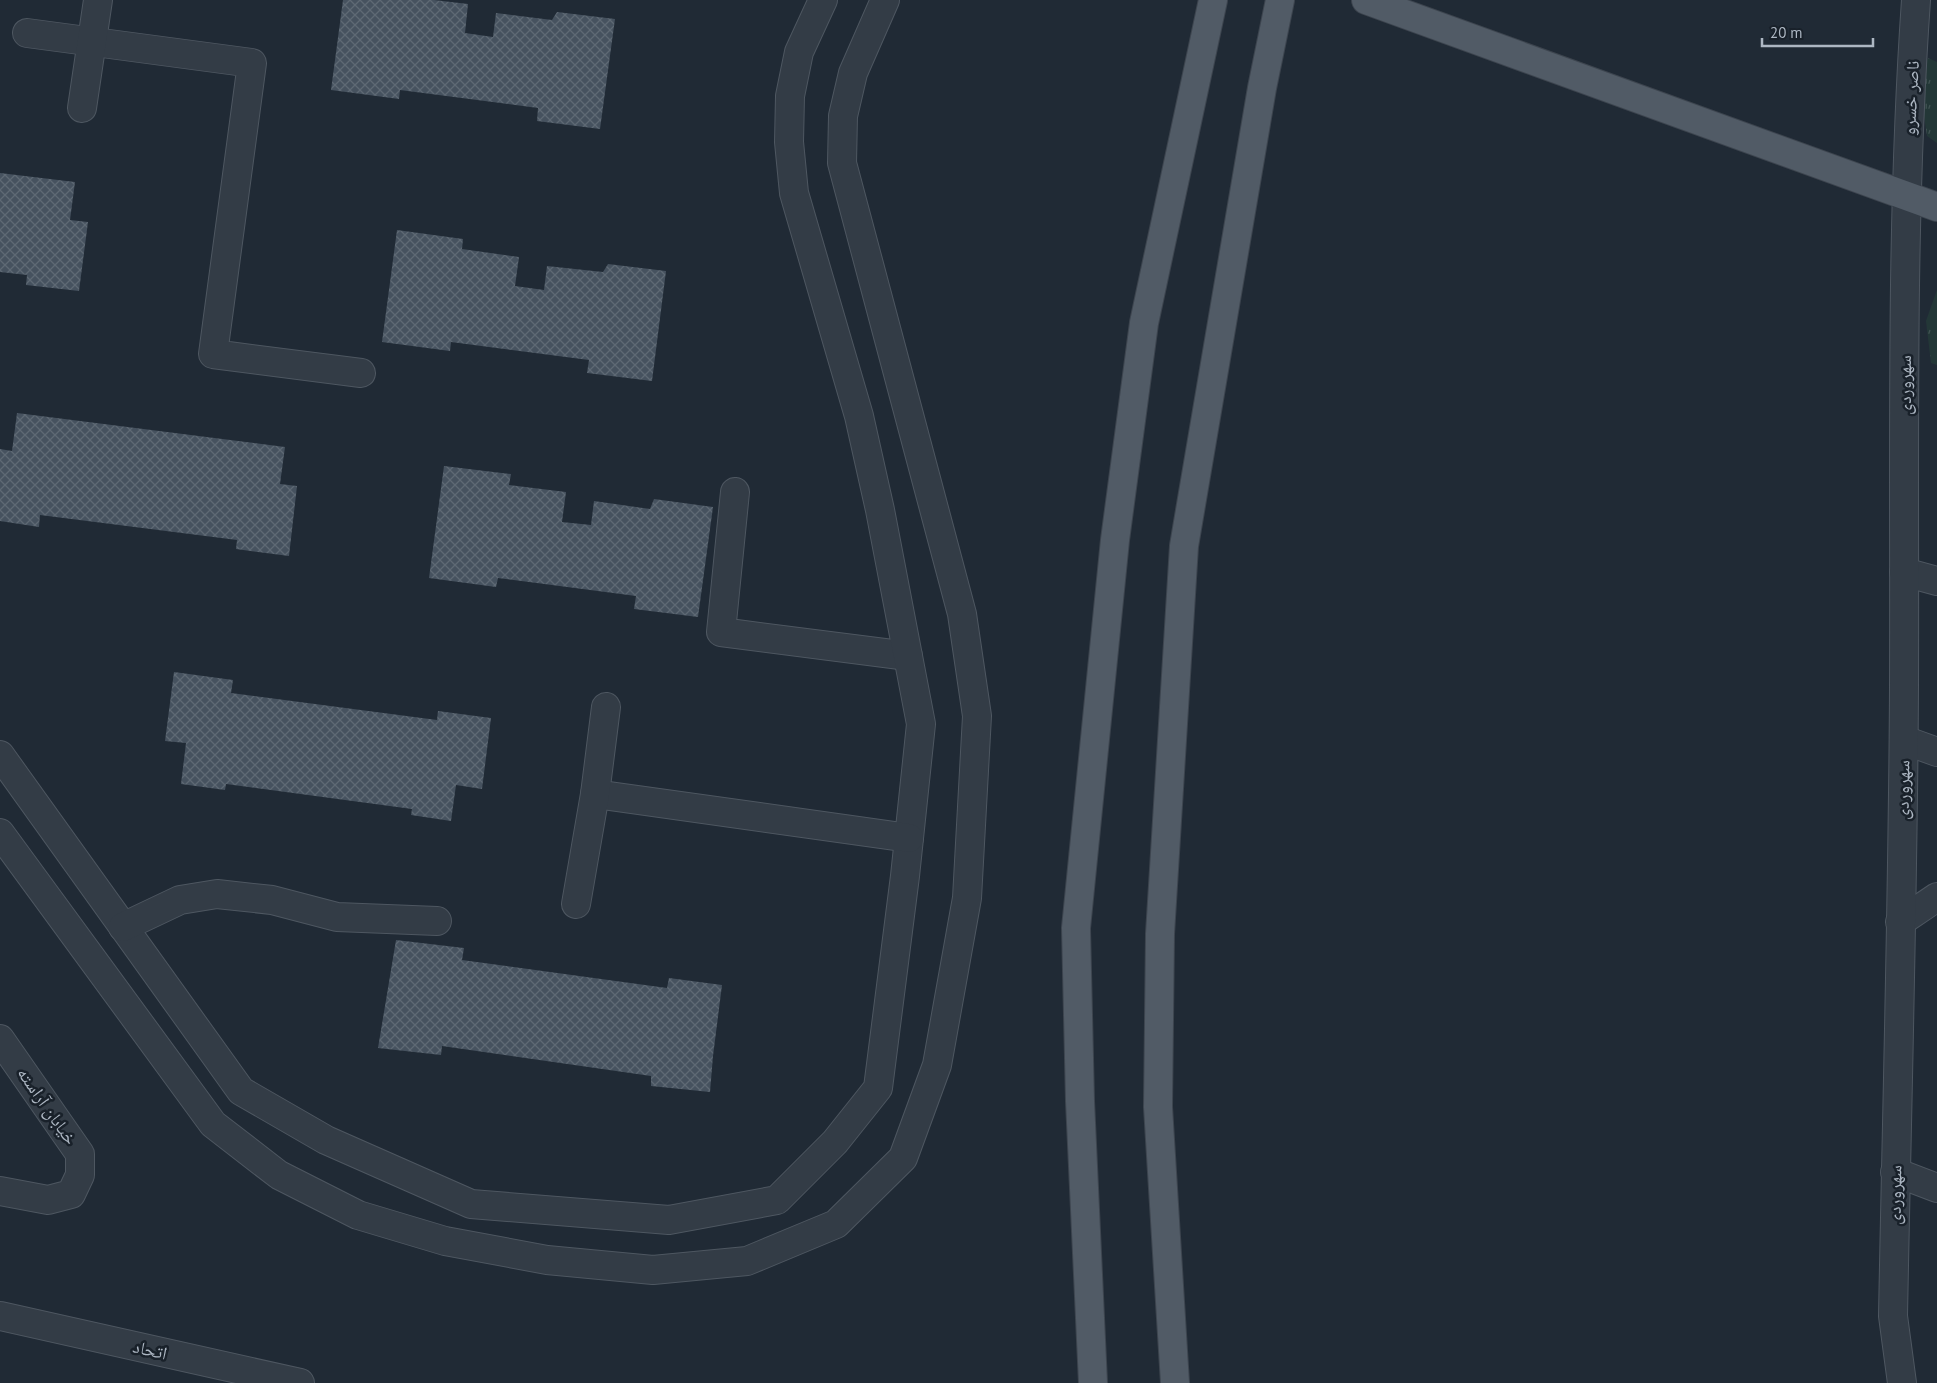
<svg xmlns="http://www.w3.org/2000/svg" width="1937" height="1383" font-family="'PT Sans','Noto Naskh Arabic',sans-serif">
<style>
.grass{fill:url(#grass-tufts)}
.building{fill:url(#building-cross-hatch)}
.lines{fill:none;stroke-linecap:round;stroke-linejoin:round}
.minor-casing{stroke:#4e5761;stroke-width:30}
.major-casing{stroke:#3d454f;stroke-width:30}
.minor{stroke:#333c46;stroke-width:28}
.major{stroke:#515b66;stroke-width:28}
.labels{text-anchor:middle;stroke-width:5;stroke-linejoin:round;paint-order:stroke}
.street-label{font-size:18px;fill:#adb7c3;stroke:#19212a}
</style>
<defs>
<pattern id="grass-tufts" width="24" height="20" patternUnits="userSpaceOnUse" patternTransform="scale(1.25)"><rect width="24" height="20" fill="#233737"/><path d="M3 7l-1-3M5 7V3M7 7l1-3M15 17l-1-3M17 17v-4M19 17l1-3" fill="none" stroke="#405252"/></pattern>
<pattern id="building-cross-hatch" width="8" height="8" patternUnits="userSpaceOnUse" patternTransform="scale(1.25)"><rect width="8" height="8" fill="#46525f"/><path d="M0 0l8 8M0 8l8-8" fill="none" stroke="#5e6974"/></pattern>
</defs>
<rect width="100%" height="100%" fill="#202a35"/>
<g class="grass">
<path d="M1928,58L1937,62V143L1927,136L1919,84Z"/>
<path d="M1937,290V365L1931,363L1926,321Z"/>
</g>
<g class="building">
<path d="M343,0H434L468,4L465,33L493,37L496,13L552,20L557,12L615,19L600,129L537,121L538,108L400,90L399,99L331,90Z"/>
<path d="M0,173L75,182L70,220L88,222L79,291L26,285L27,275L0,272Z"/>
<path d="M397,230L463,239L462,249L519,257L515,286L544,290L547,266L603,272L608,264L666,271L652,381L587,373L589,360L451,342L450,351L382,342Z"/>
<path d="M17,413L285,447L280,484L297,486L289,556L236,549L237,540L40,515L39,527L0,521V449L12,451Z"/>
<path d="M444,466L511,474L509,485L566,492L562,522L591,525L594,501L650,509L654,499L713,507L698,617L634,609L636,596L498,578L496,587L429,578Z"/>
<path d="M174,672L233,680L231,693L437,720L438,711L491,718L482,789L456,785L451,821L411,815L412,809L226,784L225,790L181,784L186,743L165,741Z"/>
<path d="M396,940L464,948L462,960L667,988L669,978L722,985L713,1056L710,1092L651,1086V1076L442,1046L441,1055L378,1048Z"/>
</g>
<g class="lines">
<defs>
<g id="minor">
<path d="M27,33L252,63L213,354L361,373"/>
<path d="M82,108L98,0"/>
<path d="M735,492L721,632L908,656"/>
<path d="M1904,572L1937,581"/>
<path d="M1904,740L1937,752"/>
<path d="M0,755L241,1091L326,1140L471,1204L669,1220L777,1200L835,1142L878,1088L905,876L921,724L880,510L859,416L794,193L789,142L790,96L799,52L823,0"/>
<path d="M595,794L909,838"/>
<path d="M0,833L213,1124L279,1175L358,1215L445,1241L547,1260L653,1270L747,1261L836,1224L903,1158L937,1065L967,898L977,716L962,614L842,163L843,116L853,73L885,0"/>
<path d="M576,904L595,794L606,707"/>
<path d="M1900,922L1937,897"/>
<path d="M123,927L180,900L217,894L272,900L337,917L437,921"/>
<path d="M0,1039L80,1154V1175L71,1194L48,1200L0,1191"/>
<path d="M1895,1172L1937,1188"/>
<path d="M0,1316L300,1383"/>
<path d="M1902,1383L1893,1316C1897,1106 1903,897 1904,687C1905,458 1900,229 1916,0"/>
</g>
<g id="major">
<path d="M1366,0L1937,207"/>
<path d="M1093,1383L1080,1101L1076,928L1115,540L1144,323L1213,0"/>
<path d="M1175,1383L1158,1107L1160,934L1184,546L1262,88L1280,0"/>
</g>
</defs>
<use href="#minor" class="minor-casing"/>
<use href="#major" class="major-casing"/>
<use href="#minor" class="minor"/>
<use href="#major" class="major"/>
</g>
<g class="labels">
<g class="street-label">
<text transform="translate(1911 98) rotate(-87)" y="6">ناصر خسرو</text>
<text transform="translate(1905 385) rotate(-90)" y="6">سهروردی</text>
<text transform="translate(1903 790) rotate(-89)" y="6">سهروردی</text>
<text transform="translate(47 1106) rotate(55)" y="6">خیابان آراسته</text>
<text transform="translate(1895 1195) rotate(-89)" y="6">سهروردی</text>
<text transform="translate(150 1350) rotate(13)" y="6">اتحاد</text>
</g>
</g>
<path d="M1762 38v8h111v-8" fill="none" stroke="#adb7c3" stroke-width="2.5"/>
<text x="1770" y="38" font-size="15" fill="#adb7c3" stroke="#19212a" stroke-width="4" paint-order="stroke">20 m</text>
</svg>
